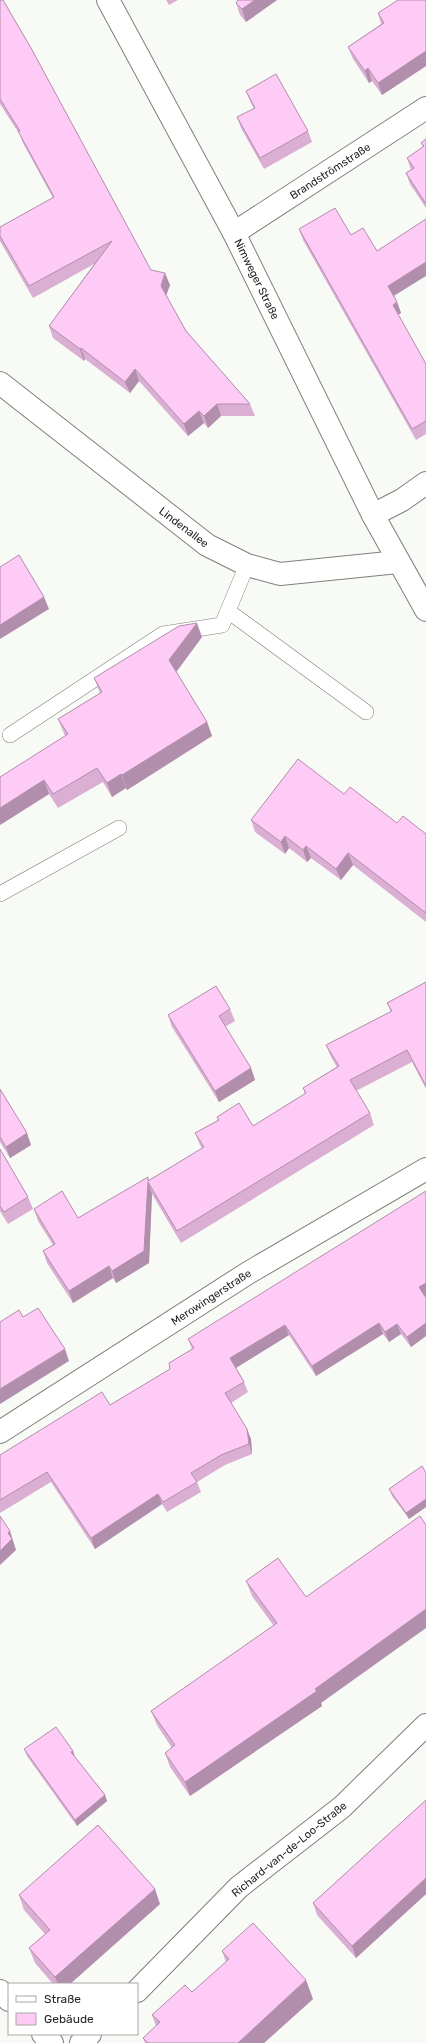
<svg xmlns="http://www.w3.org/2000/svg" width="426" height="2043" font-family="Rubik,sans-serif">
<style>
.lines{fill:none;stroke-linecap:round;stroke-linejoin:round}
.lane-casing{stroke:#7e807b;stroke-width:16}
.street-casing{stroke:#7e807b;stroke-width:24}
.secondary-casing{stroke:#7e807b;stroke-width:24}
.lane{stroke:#fff;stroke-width:15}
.street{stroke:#fff;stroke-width:22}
.secondary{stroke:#fff;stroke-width:22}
.wall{fill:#daafd3}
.shaded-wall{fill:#b18eac}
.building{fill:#fdcbf5;stroke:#b18eac}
.labels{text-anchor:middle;stroke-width:3.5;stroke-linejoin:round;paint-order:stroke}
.street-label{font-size:11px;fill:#252624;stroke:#fff}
</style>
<rect width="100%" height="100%" fill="#f8faf5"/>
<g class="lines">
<defs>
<g id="lane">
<path d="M228,611L366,712"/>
<path d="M10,735L163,634L222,625L247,565"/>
<path d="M0,894L119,828"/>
</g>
<g id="street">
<path d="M234,233L426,108"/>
<path d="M0,383L207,545L247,565L280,574L398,562"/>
<path d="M373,515L402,500L426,483"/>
<path d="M0,1991L9,2000"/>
<path d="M137,1991L239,1887L342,1807L426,1725"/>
<path d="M43,2034L52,2043"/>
<path d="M81,2043L90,2034"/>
</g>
<g id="secondary">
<path d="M108,0L234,233L373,515L426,610"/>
<path d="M0,1432L248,1273L426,1169"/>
</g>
</defs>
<use href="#lane" class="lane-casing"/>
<use href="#street" class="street-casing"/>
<use href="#secondary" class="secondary-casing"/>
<use href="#lane" class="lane"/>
<use href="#street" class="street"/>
<use href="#secondary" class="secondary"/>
</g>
<g class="wall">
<path d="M0,0L151,270L170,285L166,296L186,331L250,404L255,416H221L208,428L204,423L188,436L139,381L130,393L85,359L84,361L53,338L49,326L94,264L33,298L0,241V227L53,198L23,143L20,135L0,104Z"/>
<path d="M166,0H178L169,5Z"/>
<path d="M238,0H277L246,22L240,15L236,3Z"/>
<path d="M426,0V66L382,95L372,81L369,83L353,59L348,47L381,24L378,13Z"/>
<path d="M246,91L308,131L312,142L264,169L241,128L237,117L254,109L250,101Z"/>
<path d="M426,139V208L410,184L406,173L411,170L407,158L423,147L421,143Z"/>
<path d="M299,229L351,235L377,251L394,296L397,302L401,313L398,315L426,364V434L416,440L303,240Z"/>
<path d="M202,637L176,672L207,722L212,736L127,790L126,788L112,797L103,782L58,808L49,794L0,825L65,736L58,719L100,693L94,678Z"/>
<path d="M344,794L397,823L426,834V922L353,865L341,880L311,858L307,862L289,848L285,854L255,832L251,820Z"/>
<path d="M426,982V1089L412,1062L356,1091L370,1113L374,1125L181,1243L152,1194L149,1263L116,1283L113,1278L73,1303L47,1263L43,1251L53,1245L38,1221L34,1209L78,1218L149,1180L202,1149L200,1145L195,1133L218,1120L217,1117L253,1126L305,1094L303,1088L337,1067L331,1057L326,1045L391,1012L387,1003Z"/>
<path d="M230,1009L235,1021L225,1027L251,1068L255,1080L219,1102L172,1027L168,1015Z"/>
<path d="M0,1089L31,1145L10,1158L0,1142Z"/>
<path d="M0,1149L28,1197L33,1209L8,1224L0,1211Z"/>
<path d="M425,1296L426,1298V1336L411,1347L401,1334L389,1342L383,1334L316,1376L289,1335L236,1368L244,1382L248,1392L231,1403L251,1439L252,1454L225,1465L197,1482L201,1492L167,1512L162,1504L95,1549L51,1482L0,1513V1455L110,1405L170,1369L192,1349L188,1339Z"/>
<path d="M426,1473V1507L409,1519L392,1496L389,1489Z"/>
<path d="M278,1558L322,1706L190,1796L170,1767L165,1753L172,1748L157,1725L151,1711L274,1626L252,1596L246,1581Z"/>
<path d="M24,1749L73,1751L75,1757L105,1795L107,1801L77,1826L27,1756Z"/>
<path d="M426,1800V1894L356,1958L317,1915L313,1903Z"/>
<path d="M19,1895L160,1904L70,1984H53L35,1963L29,1948L45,1934L24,1910Z"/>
<path d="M222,1951L313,1999L264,2043H145L143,2038L156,2026L152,2015L192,1992L226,1962Z"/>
</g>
<g class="shaded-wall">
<path d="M255,0H277L246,22L242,9Z"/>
<path d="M426,51V66L382,95L378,83Z"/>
<path d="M368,68L372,81L369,83L365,71Z"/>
<path d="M426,262V276L392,297L388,286Z"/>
<path d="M165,273L170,285L165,298L161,286Z"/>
<path d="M397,302L401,313L396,316L393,305Z"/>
<path d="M81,348L85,359L84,361L80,349Z"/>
<path d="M135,369L139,381L130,393L125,382Z"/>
<path d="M217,404L221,416L208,428L204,416Z"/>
<path d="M199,411L204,423L188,436L184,424Z"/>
<path d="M44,597L49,609L0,639V625Z"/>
<path d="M197,623L202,637L174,675L169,660Z"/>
<path d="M207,722L212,736L127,790L122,775Z"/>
<path d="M121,774L126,788L112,797L107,783Z"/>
<path d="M44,780L49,794L0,825V808Z"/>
<path d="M285,836L289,848L285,854L281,842Z"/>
<path d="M306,846L311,858L307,862L303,850Z"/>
<path d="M348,853L353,865L341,880L336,869Z"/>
<path d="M251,1068L255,1080L219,1102L215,1091Z"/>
<path d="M27,1133L31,1145L10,1158L6,1147Z"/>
<path d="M148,1182L152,1194L149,1263L116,1283L112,1271Z"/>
<path d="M109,1266L113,1278L73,1303L69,1291Z"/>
<path d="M426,1283V1296L423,1298L419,1287Z"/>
<path d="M379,1323L383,1334L316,1376L312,1366Z"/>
<path d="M426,1323V1336L411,1347L407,1337Z"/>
<path d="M397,1324L401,1334L389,1342L385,1332Z"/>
<path d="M285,1325L289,1335L234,1369L230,1358Z"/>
<path d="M65,1349L69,1361L0,1404V1389Z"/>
<path d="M247,1429L251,1439L252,1454L249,1444Z"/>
<path d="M158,1494L162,1504L95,1549L91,1538Z"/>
<path d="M426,1499V1507L409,1519L406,1513Z"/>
<path d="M10,1531L16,1550L0,1565V1551L8,1533Z"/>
<path d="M426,1609V1628L321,1703L322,1706L190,1796L185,1782Z"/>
<path d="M73,1751L75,1757L73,1759L71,1752Z"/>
<path d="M105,1795L107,1801L77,1826L75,1820Z"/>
<path d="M426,1878V1894L356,1958L352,1946Z"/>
<path d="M155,1889L160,1904L70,1984H58L55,1977Z"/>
<path d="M306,1980L313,1999L264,2043H238Z"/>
</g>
<g class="building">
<path d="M0,0H3L31,48L151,270L165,273L161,286L186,331L250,404H217L204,416L199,411L184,424L135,369L125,382L81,348L80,349L49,326L112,241L29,286L0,236V227L54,197L18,131H20L0,99Z"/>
<path d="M238,0H255L242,9L236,3Z"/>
<path d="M398,0H426V51L378,83L368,68L365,71L348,47L384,23L378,13Z"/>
<path d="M276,74L308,131L260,158L237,117L255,108L246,91Z"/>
<path d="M426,139V204L406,173L414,168L407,158L424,146L421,143Z"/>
<path d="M335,208L351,235L363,228L377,251L426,219V262L388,286L397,302L393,305L426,364V421L412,429L299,229Z"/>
<path d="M19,555L44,597L0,625V567Z"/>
<path d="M197,623L169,660L207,722L122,775L121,774L107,783L97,768L53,794L44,780L0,808V777L68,734L58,719L102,692L94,678L179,626Z"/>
<path d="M298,759L344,794L350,787L397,823L403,816L426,834V913L348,853L336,869L306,846L303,850L285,836L281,842L251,820Z"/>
<path d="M426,982V1086L407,1050L350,1080L370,1113L177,1231L148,1182L144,1251L112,1271L109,1266L69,1291L43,1251L55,1244L34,1209L62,1191L78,1218L148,1177V1181L204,1147L195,1133L219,1120L217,1117L239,1103L253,1126L306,1093L303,1088L339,1066L326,1045L392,1011L387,1003Z"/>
<path d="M216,986L230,1009L219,1016L251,1068L215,1091L168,1015Z"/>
<path d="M0,1089L27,1133L6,1147L0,1137Z"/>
<path d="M0,1149L28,1197L4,1212L0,1206Z"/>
<path d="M426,1191V1283L419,1287L426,1298V1323L407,1337L397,1324L385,1332L379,1323L312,1366L285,1325L230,1358L244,1382L225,1393L247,1429L249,1444L221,1455L191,1473L197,1482L163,1502L158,1494L91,1538L47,1472L0,1500V1455L102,1392L110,1405L170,1369L169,1363L194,1348L188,1339Z"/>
<path d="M38,1308L65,1349L0,1389V1322L19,1310L23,1317Z"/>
<path d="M422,1466L426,1473V1499L406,1513L389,1489Z"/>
<path d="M0,1516L10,1531L8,1533L12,1539L0,1551Z"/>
<path d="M420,1516L426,1525V1609L315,1689L317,1691L185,1782L165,1753L175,1745L151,1711L277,1623L246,1581L278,1558L306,1597Z"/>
<path d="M56,1727L73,1751L71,1752L105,1795L75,1820L24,1749Z"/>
<path d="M426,1800V1878L352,1946L313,1903Z"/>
<path d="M98,1825L155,1889L55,1977L29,1948L50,1930L19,1895Z"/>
<path d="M253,1923L306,1980L238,2043H148L143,2038L160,2022L152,2015L185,1985L192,1992L229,1959L222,1951Z"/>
</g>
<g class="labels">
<g class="street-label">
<text transform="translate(330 171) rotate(-33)" y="4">Brandströmstraße</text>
<text transform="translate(257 279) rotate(64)" y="4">Nimweger Straße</text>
<text transform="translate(184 527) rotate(37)" y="4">Lindenallee</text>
<text transform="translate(211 1297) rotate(-33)" y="4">Merowingerstraße</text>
<text transform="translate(289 1849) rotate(-39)" y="4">Richard-van-de-Loo-Straße</text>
</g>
</g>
<rect x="8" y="1983" width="130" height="52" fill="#ffffff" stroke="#a8a8a7"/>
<rect x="16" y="1996" width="20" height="6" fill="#ffffff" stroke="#a8a8a7"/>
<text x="44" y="2003" font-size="12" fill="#252624">Straße</text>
<rect x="16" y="2013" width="20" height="12" fill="#fdcbf5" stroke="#a8a8a7"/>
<text x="44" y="2023" font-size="12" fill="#252624">Gebäude</text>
</svg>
